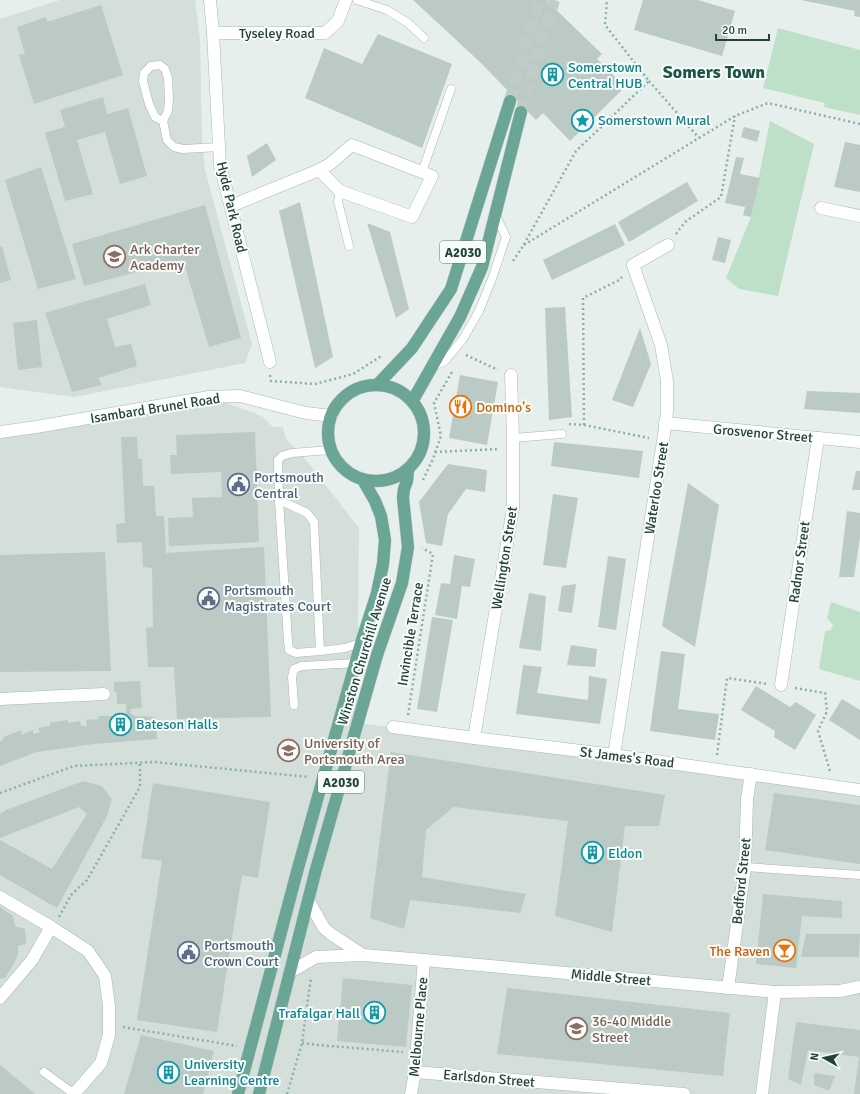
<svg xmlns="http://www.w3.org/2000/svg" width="860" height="1094" font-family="Signika,sans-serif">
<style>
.built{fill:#d4dfda}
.green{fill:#bfe0c8}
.building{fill:#bbcac4}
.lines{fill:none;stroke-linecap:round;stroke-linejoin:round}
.primary-tunnel{stroke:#bfccc8;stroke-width:12;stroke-dasharray:12 6;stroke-linecap:butt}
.service-casing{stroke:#a8b8b2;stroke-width:9}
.minor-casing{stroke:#a8b8b2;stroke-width:13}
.tertiary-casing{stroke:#a8b8b2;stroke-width:13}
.primary-casing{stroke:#c2cac8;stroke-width:13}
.path{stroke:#86b3a5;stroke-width:2.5;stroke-dasharray:2 3;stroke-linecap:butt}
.service{stroke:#fff;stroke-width:8}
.minor{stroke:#fff;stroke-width:12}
.tertiary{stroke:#fff;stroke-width:12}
.primary{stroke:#6aa596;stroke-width:12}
.labels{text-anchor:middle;stroke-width:4;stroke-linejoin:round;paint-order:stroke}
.shield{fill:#f7fbf9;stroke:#637a73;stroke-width:1}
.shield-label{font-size:13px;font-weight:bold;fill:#24423a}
.street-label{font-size:14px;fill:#24423a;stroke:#f7fbf9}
.culture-label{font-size:14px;fill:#0d838f;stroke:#f7fbf9;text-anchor:start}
.education-label{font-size:14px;fill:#785e54;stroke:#f7fbf9;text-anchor:start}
.food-label{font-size:14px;fill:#c56008;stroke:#f7fbf9;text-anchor:start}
.service-label{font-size:14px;fill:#4e5e75;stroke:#f7fbf9;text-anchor:start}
.district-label{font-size:18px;font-weight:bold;fill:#1f5548;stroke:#f7fbf9}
</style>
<rect width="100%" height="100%" fill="#e6efeb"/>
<g class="built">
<path d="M60,0H195L200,39L202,144L205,170L252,344L245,363L74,397L0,387V19Z"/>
<path d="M209,397L262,416L273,427H283L286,439L306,460L359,528L357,723L406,729L860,791V1094H0V433Z"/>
</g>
<g class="green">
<path d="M778,28L860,50V115L824,107L825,103L763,88Z"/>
<path d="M770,121L814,144L778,296L739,289L726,278L751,217Z"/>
<path d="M831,602L860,612V681L819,669L825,631L831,630L833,625L827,618Z"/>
</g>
<g class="building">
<path d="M413,0H546L602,54L597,59L625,87L570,141L543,113L536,120L481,63Z"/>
<path d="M643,0H698L735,11L722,56L634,30Z"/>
<path d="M801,0H860V17L854,16L855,11Z"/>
<path d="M101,5L123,75L34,104L19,55L25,54L17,27L46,17L47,22Z"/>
<path d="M378,34L452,64L422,148L305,98L324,48L362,64Z"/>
<path d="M103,97L107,114L128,108L147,176L120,184L105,132L77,140L93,194L65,201L45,133L65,127L60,110Z"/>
<path d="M744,127L760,131L757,142L741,137Z"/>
<path d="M845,142L860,145V192L834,187Z"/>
<path d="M267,143L276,160L252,177L247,156Z"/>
<path d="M736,157L744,158L740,174L760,178L751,217L743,215L745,207L725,203Z"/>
<path d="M41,167L76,279L38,289L5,180Z"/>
<path d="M687,182L698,201L629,242L618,222Z"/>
<path d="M300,202L333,357L315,368L279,211Z"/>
<path d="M205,205L241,338L209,347L183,260L84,286L72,244Z"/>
<path d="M367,223L390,232L409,309L396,318Z"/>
<path d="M615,224L625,245L552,280L543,260Z"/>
<path d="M718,237L731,240L725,263L712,260Z"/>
<path d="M2,246L11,280L0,283V247Z"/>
<path d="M145,284L151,305L107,319L115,347L131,344L137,366L98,378L102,385L72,392L45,313Z"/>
<path d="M565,307L572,417L549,420L545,308Z"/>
<path d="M37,320L42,367L18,370L13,323Z"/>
<path d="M640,328L651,364L633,407L612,400Z"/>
<path d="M460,375L498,382L487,445L449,438Z"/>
<path d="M807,391L860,393V413L804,409Z"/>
<path d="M255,432L259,542L169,546L168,518L193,517L192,498L222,497L221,472L171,474L170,455H177L176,435Z"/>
<path d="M121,437H137L138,459H142L143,486H154L156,516H164L166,553L264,547L271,717L177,719L174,667H148L146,628L153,627L152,568L143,567L142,542L117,543L116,524L125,523Z"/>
<path d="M554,442L643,451L639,478L551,466Z"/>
<path d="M448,464L487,470L485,492L466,489L448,514L442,546L426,543L419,502Z"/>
<path d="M856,471H860V490H852Z"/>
<path d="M688,483L719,505L695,647L662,626Z"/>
<path d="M553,494L578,498L566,568L543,565Z"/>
<path d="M847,511L860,513V538L854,577H839Z"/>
<path d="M105,552L111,671L0,672V555Z"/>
<path d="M454,555L475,559L470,587L462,586L457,619L435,615L441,583L450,584Z"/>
<path d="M608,556L626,559L616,630L598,627Z"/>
<path d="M576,584L572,613L558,611L562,586Z"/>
<path d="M529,593L546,596L541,651L519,648Z"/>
<path d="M432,617L453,620L437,712L417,709Z"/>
<path d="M571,645L597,649L595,667L567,665Z"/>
<path d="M661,651L685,654L678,709L719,714L715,740L650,731Z"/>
<path d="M523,665L542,667L537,693L588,700L589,676L607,679L600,724L516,714Z"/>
<path d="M140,681L142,708L131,709L130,713L135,716L156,717L157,739L94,744L37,752L0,766V741L3,740L4,737L21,730L22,735L33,730V734L40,732L38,728L50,726V723L68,720V723L80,721L81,726H87L86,720L99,719L98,716H116V719H126V704H117V692H114V682Z"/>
<path d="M756,686L790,707L796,702L816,715L795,750L774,737L775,731L741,710Z"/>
<path d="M842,699L860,710V740L829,720Z"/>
<path d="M391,752L665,795L659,826H625L612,932L555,916L568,821L454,807L426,830L422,877L526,894L520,913L410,900L404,929L370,918Z"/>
<path d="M83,781L102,786L112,799L107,816L57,908L0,875V840L52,869L87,814L79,807L0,838V814L6,810Z"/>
<path d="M153,783L270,802L258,878L242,875L217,1032L137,1020L162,861L141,858Z"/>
<path d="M774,793L860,805V864L765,850Z"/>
<path d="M763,894L842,901V918L802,916L796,968L756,964Z"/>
<path d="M0,907L13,916L15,926L25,929L26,944L18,946V953L15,962L5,978L0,979Z"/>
<path d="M806,934H860L859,957H801Z"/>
<path d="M343,978L412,985L406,1047L337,1041Z"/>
<path d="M507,988L730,1013L723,1076L497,1054Z"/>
<path d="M796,1022L860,1030V1094H854L859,1057L808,1050L801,1085L788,1079Z"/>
<path d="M141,1035L214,1051L203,1094H124Z"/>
<path d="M0,1065L35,1094H0Z"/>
<path d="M814,1073L835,1076L829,1091L814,1085Z"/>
</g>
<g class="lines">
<g class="primary-tunnel">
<path d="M510,101L539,0"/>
<path d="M521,112L554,0"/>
</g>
<defs>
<g id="service">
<path d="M357,0L387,10L408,23L424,38"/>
<path d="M163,121L168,111L169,99L168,78L165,69L160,65L151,66L144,73L143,81L149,104L155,117L163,121L167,140L174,147L183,149L219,147"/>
<path d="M422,172L451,89"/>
<path d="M340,191L338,201L349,246"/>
<path d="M432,367L445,361L463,339L479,311L492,279L506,237L495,214"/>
<path d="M513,438L562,434"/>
<path d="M330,450L292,453L282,456L278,460L279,500L288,641L289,650L296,653L320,651L345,648L361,643"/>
<path d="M279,500L307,513L314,522L320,651"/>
<path d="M294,705L292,677L294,669L302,666L356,663"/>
<path d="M745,867L860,875"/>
<path d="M44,1072L74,1094"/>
</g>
<g id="minor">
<path d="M210,0L213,33L220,165L270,362"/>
<path d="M213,33H325L338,21L346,0"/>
<path d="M231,206L319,170L330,164L352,145L432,176L412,217L340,191L319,170"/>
<path d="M821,208L860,216"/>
<path d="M665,423L860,442"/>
<path d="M781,685L818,438"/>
<path d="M0,699L104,694"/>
<path d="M393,727L474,738L614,755L860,790"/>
<path d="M474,738L513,508V438L511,375"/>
<path d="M614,755L663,441L667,412V381L661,345L633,265L668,245"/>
<path d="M0,897L51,927L88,951L105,976L109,1006V1035L101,1063L74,1094"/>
<path d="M308,900L324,928L331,934L363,955"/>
<path d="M290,972L316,957L363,955L424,960L775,992L840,991L860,987"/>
<path d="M728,988L745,867L747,799L751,774"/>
<path d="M0,998L32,960L51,927"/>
<path d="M415,1072L684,1094"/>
<path d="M411,1094L415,1072L424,960"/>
<path d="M762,1094L775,992"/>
</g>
<path id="tertiary" d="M0,432L36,427L209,397L240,396L306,413L332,416"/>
<g id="primary">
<path d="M378,384L412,348L451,289L510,101"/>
<circle cx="376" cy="433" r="48"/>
<path d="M413,400L460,317L482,267L521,112"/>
<path d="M238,1094L298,868L361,643L377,593L383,564L385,540L381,516L375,501L363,480"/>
<path d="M259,1094L315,873L377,655L402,583L408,547L403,498L404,489L407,481L408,470"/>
</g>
</defs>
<use href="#service" class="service-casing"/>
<use href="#minor" class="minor-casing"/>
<use href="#tertiary" class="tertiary-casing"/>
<use href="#primary" class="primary-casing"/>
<g class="path">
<path d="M649,81L699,138"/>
<path d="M676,234L685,222L721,197L735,116"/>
<path d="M524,245L735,116L768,103L860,124"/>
<path d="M513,261L523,246L576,151L649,81L605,25L607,0"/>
<path d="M466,355L498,370"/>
<path d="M270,375L271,381L315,384L353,374L383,355"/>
<path d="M569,424L584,425L649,438"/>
<path d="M584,425L583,298L619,280L622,277"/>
<path d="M435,452L499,449"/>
<path d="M423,480L433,459L441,436L434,403L452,372"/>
<path d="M795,688L825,693L827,711L818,731L830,771"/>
<path d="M408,715L433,554L422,548"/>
<path d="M717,755L727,678L768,684"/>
<path d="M0,793L74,766L154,762L309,777"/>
<path d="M59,917L71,895L87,880L140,787V763"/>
<path d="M123,1027L237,1046"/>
<path d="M302,1043L318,1045L403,1052"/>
<path d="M287,1094L302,1043L311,977"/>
</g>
<use href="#service" class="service"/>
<use href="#minor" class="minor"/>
<use href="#tertiary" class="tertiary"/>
<use href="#primary" class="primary"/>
</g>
<defs>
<symbol id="building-ring" viewBox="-11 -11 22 22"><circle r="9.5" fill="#f7fbf9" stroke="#0f9aa8" stroke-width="1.5"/><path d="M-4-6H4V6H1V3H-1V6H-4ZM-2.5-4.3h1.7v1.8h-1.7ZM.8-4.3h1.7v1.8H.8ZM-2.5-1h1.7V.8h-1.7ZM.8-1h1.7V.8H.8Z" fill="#0f9aa8"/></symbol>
<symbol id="sight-ring" viewBox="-11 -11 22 22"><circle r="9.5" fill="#f7fbf9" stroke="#0f9aa8" stroke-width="1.5"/><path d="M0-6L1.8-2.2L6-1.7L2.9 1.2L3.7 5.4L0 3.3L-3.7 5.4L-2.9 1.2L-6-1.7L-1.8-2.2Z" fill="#0f9aa8"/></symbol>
<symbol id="school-ring" viewBox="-11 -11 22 22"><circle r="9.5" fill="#f7fbf9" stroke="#8d6e63" stroke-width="1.5"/><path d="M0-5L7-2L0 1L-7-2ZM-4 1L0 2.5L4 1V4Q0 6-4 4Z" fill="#8d6e63"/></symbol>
<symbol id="restaurant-ring" viewBox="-11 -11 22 22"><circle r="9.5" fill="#f7fbf9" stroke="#e8710a" stroke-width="1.5"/><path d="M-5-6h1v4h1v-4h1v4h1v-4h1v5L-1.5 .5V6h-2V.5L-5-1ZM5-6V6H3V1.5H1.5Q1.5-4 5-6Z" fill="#e8710a"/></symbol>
<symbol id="civic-ring" viewBox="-11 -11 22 22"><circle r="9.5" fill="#f7fbf9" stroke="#5c6f8a" stroke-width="1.5"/><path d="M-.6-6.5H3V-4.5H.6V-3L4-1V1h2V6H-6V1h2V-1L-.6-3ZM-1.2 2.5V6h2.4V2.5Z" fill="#5c6f8a"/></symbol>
<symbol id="university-ring" viewBox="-11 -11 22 22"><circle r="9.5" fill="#f7fbf9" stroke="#8d6e63" stroke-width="1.5"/><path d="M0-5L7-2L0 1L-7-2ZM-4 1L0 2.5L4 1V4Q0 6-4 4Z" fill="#8d6e63"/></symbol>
<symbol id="bar-ring" viewBox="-11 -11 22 22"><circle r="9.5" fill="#f7fbf9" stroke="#e8710a" stroke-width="1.5"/><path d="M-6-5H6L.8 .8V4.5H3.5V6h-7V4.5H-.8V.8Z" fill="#e8710a"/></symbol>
</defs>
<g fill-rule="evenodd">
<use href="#building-ring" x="540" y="62" width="25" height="25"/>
<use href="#sight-ring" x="570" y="108" width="25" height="25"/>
<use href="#school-ring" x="102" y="244" width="25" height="25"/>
<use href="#restaurant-ring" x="448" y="394" width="25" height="25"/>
<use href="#civic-ring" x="226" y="472" width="25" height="25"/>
<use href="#civic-ring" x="196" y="586" width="25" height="25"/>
<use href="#building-ring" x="108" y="712" width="25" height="25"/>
<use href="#university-ring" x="276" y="738" width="25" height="25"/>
<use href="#building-ring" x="580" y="840" width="25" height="25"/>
<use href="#bar-ring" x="772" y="938" width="25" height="25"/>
<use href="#civic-ring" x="176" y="940" width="25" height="25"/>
<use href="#building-ring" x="362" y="1000" width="25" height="25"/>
<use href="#university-ring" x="564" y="1016" width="25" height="25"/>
<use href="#building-ring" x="156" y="1060" width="25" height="25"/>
</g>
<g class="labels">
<g class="shield">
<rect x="440" y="241" width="46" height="22" rx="3"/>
<rect x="318" y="771" width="46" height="22" rx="3"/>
</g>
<g class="shield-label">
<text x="463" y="257">A2030</text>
<text x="341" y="787">A2030</text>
</g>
<g class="street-label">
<text x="277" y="38">Tyseley Road</text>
<text transform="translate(232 207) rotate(77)" y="5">Hyde Park Road</text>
<text transform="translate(155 408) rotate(-9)" y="5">Isambard Brunel Road</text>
<text transform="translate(763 433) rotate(5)" y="5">Grosvenor Street</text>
<text transform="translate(656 488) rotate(-81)" y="5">Waterloo Street</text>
<text transform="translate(504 558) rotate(-81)" y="5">Wellington Street</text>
<text transform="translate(799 562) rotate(-82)" y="5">Radnor Street</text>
<text transform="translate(410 634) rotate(-81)" y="5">Invincible Terrace</text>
<text transform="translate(364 651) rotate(-73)" y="5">Winston Churchill Avenue</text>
<text transform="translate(627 757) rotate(7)" y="5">St James's Road</text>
<text transform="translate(741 881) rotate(-84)" y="5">Bedford Street</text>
<text transform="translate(611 977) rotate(5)" y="5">Middle Street</text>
<text transform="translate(418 1027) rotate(-85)" y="5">Melbourne Place</text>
<text transform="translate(489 1078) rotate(5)" y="5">Earlsdon Street</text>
</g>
<g class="culture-label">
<text x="568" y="72">Somerstown<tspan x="568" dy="16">Central HUB</tspan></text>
<text x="598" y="125">Somerstown Mural</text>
<text x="136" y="729">Bateson Halls</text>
<text x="608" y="858">Eldon</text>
<text x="360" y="1018" text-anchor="end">Trafalgar Hall</text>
<text x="184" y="1069">University<tspan x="184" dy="16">Learning Centre</tspan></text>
</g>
<g class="education-label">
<text x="130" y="254">Ark Charter<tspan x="130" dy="16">Academy</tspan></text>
<text x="304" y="748">University of<tspan x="304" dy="16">Portsmouth Area</tspan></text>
<text x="592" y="1026">36-40 Middle<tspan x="592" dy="16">Street</tspan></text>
</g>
<g class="food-label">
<text x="476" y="412">Domino's</text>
<text x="770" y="956" text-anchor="end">The Raven</text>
</g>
<g class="service-label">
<text x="254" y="482">Portsmouth<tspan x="254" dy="16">Central</tspan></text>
<text x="224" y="595">Portsmouth<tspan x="224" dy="16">Magistrates Court</tspan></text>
<text x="204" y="950">Portsmouth<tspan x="204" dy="16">Crown Court</tspan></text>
</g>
<g class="district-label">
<text x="714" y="78">Somers Town</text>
</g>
</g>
<g transform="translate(824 1058) rotate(278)" stroke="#f7fbf9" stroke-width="3" paint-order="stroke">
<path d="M0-3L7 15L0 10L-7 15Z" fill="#24423a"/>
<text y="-6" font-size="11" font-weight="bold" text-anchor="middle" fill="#24423a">N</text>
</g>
<path d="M716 34v6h53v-6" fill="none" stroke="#24423a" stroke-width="2"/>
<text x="722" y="34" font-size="12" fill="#24423a" stroke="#f7fbf9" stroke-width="3" paint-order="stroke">20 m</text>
</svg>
